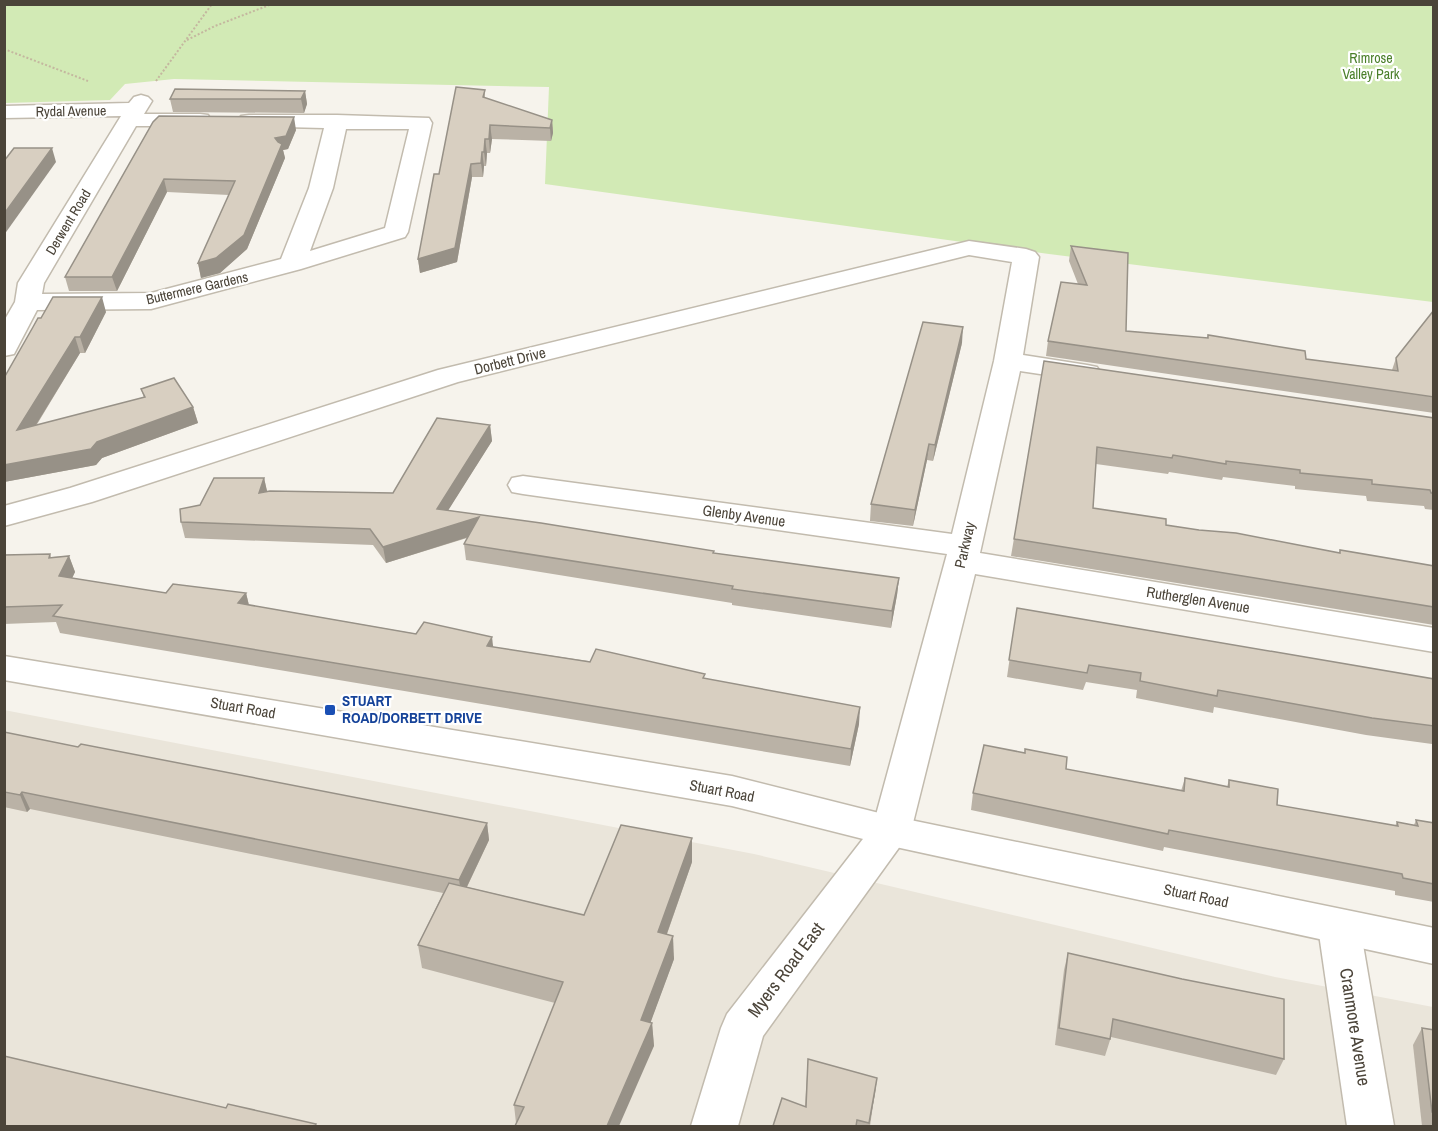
<svg xmlns="http://www.w3.org/2000/svg" width="1438" height="1131" font-family="'Archivo Narrow',sans-serif">
<style>
.residential{fill:#eae5da}
.green{fill:#d2eab5}
.lines{fill:none;stroke-linecap:round;stroke-linejoin:round}
.minor-casing{stroke:#c2bbae;stroke-width:3}
.tertiary-casing{stroke:#c2bbae;stroke-width:3}
.path{stroke:#c4b79f;stroke-width:2;stroke-dasharray:2 2;stroke-linecap:butt}
.minor{fill:#fff;fill-rule:evenodd}
.tertiary{fill:#fff;fill-rule:evenodd}
.wall{fill:#bab2a6}
.shaded-wall{fill:#979187}
.building{fill:#d8cfc1;stroke:#979187;stroke-width:1.5}
.transit-dot{fill:#1a4fb4;stroke:#fff;stroke-width:2}
.labels{text-anchor:middle;stroke-width:4.5;stroke-linejoin:round;paint-order:stroke}
.far-park-label{font-size:14px;fill:#4a7f2a;stroke:#fff}
.far-street-label{font-size:14px;fill:#4b4439;stroke:#fff}
.street-label{font-size:15px;fill:#4b4439;stroke:#fff}
.transit-label{font-size:15px;font-weight:bold;fill:#164399;stroke:#fff;text-anchor:start}
.near-street-label{font-size:18px;fill:#4b4439;stroke:#fff}
</style>
<rect width="100%" height="100%" fill="#f6f3ec"/>
<path class="residential" d="M4,710L754,854L1275,977L1433,1007V1126H5Z"/>
<path class="green" d="M4,5H1433V302L1049,254L545,184L549,87L174,79L125,84L110,100L5,103Z"/>
<g class="lines">
<defs>
<g id="minor">
<path d="M141,95L148,97L152,101L144,114H200L208,115L211,120L208,125L200,126H136L44,283L42,294L151,293L281,259L309,188L324,128L241,126L238,121L241,116L249,115H337L429,118L432,123L408,232L405,237L301,269L151,309L37,310L14,354L4,356V321L15,302L18,283L121,116L4,118V106L129,103L134,97ZM346,129H409L385,228L310,251L333,188Z"/>
<path d="M969,241L1026,249L1035,252L1039,257L1023,355L1087,365L1097,367L1101,373L1097,379L1087,381L1020,371L980,553L1434,628V652L975,574L911,831L763,1036L738,1126H691L721,1028L727,1014L873,826L947,554L523,494L512,492L508,485L512,478L523,476L952,534L994,361L1012,262L969,255L458,382L92,502L4,526V506L70,488L438,370Z"/>
<path d="M1339,910L1354,915L1360,927L1394,1126H1347L1318,927L1324,915Z"/>
</g>
<path id="tertiary" d="M4,656L732,776L891,816L1434,928V964L891,846L732,806L4,680Z"/>
</defs>
<use href="#minor" class="minor-casing"/>
<use href="#tertiary" class="tertiary-casing"/>
<g class="path">
<path d="M187,40L215,26L272,4"/>
<path d="M4,49L88,81"/>
<path d="M156,81L212,4"/>
</g>
<use href="#minor" class="minor"/>
<use href="#tertiary" class="tertiary"/>
</g>
<g class="wall">
<path d="M485,90V98L552,120L553,133L551,141L492,139L490,153H487L486,166H484L483,177H472L457,262L420,273L418,259L439,174Z"/>
<path d="M305,91L307,104L304,113L173,112L170,99Z"/>
<path d="M153,122L296,130L288,149L283,150L285,158L247,249L220,273L201,278L198,263L229,195L167,192L117,291H69L65,277Z"/>
<path d="M1071,246L1126,331L1207,338L1208,335L1306,359L1392,370L1396,358L1434,310V413L1046,356L1048,341L1078,284L1069,261Z"/>
<path d="M106,312L85,353H80L36,426L144,398L141,389L193,407L198,423L102,458L96,465L4,482L33,327Z"/>
<path d="M962,343L933,461L927,460L913,526L870,521L871,504Z"/>
<path d="M1044,361L1434,418V510L1425,509L1424,506L1367,501L1366,496L1295,489V486L1223,477L1222,480L1169,472L1168,474L1096,464L1093,508L1166,525L1339,553L1340,550L1434,566V625L1011,556Z"/>
<path d="M490,425L492,441L448,510L714,553L899,578L897,595L891,628L732,605V603L466,560L464,544L467,538L386,563L373,545L185,538L181,522L200,505L264,478L267,492L393,493Z"/>
<path d="M50,554L51,557L69,556L75,572L72,578L166,593H246L249,605L493,647L705,678L859,724L850,766L60,633L56,622L4,624V555Z"/>
<path d="M1017,608L1434,679V741L1432,744L1366,735L1214,707L1213,713L1136,698L1137,690L1086,682L1083,690L1007,677Z"/>
<path d="M4,732L78,747L487,823L489,840L467,887L584,915L692,838V862L667,934L674,959L650,1023H652L654,1046L516,1123L514,1105L555,1003L422,968L418,945L443,893L30,809L27,812L4,807Z"/>
<path d="M1025,749L1066,769L1181,791L1185,778L1227,787L1229,780L1277,805L1395,826L1397,822L1414,825L1416,820L1434,823V902L1395,895V891L1164,847L1163,851L971,810L973,793L1025,753Z"/>
<path d="M1068,953L1284,1059L1276,1075L1111,1037L1105,1056L1055,1045L1064,970Z"/>
<path d="M1422,1028L1434,1030V1126H1422L1413,1045Z"/>
<path d="M808,1059L877,1078L870,1126H773L805,1106Z"/>
</g>
<g class="shaded-wall">
<path d="M305,91L307,104L304,113L301,99Z"/>
<path d="M294,117L296,130L288,149L283,150L285,158L247,249L220,273L201,278L198,263L275,138Z"/>
<path d="M552,120L553,133L551,141L550,128Z"/>
<path d="M490,125L492,139L490,153L489,139Z"/>
<path d="M485,139L487,153L486,166L484,152Z"/>
<path d="M52,148L56,162L4,235V214Z"/>
<path d="M482,152L484,166L483,177L481,163Z"/>
<path d="M471,164L472,177L457,262L420,273L418,259Z"/>
<path d="M164,179L167,192L117,291L112,277Z"/>
<path d="M102,297L106,312L85,353L80,337Z"/>
<path d="M963,327L962,343L933,461L935,445Z"/>
<path d="M75,337L80,353L23,446L17,430Z"/>
<path d="M193,407L198,423L102,458L96,465L4,482V465L97,442Z"/>
<path d="M490,425L492,441L439,525L437,509Z"/>
<path d="M929,444L927,460L913,526L915,510Z"/>
<path d="M264,478L268,495L259,493Z"/>
<path d="M479,517L481,533L386,563L383,547Z"/>
<path d="M69,556L75,572L65,593L59,576Z"/>
<path d="M899,578L897,595L891,628L892,611Z"/>
<path d="M246,593L250,610L238,603Z"/>
<path d="M492,637L494,654L487,646Z"/>
<path d="M860,707L859,724L850,766L851,749Z"/>
<path d="M22,792L30,809L27,812L20,795Z"/>
<path d="M487,823L489,840L462,897L459,880Z"/>
<path d="M692,838V862L659,956L658,932Z"/>
<path d="M673,936L674,959L643,1043L641,1020Z"/>
<path d="M652,1023L654,1046L619,1126H607Z"/>
<path d="M877,1078L875,1094L869,1126Z"/>
</g>
<g class="building">
<path d="M456,87L485,90L483,97L552,120L550,128L490,125L489,139H485L484,152H482L481,163L471,164L455,248L418,259L434,174H439Z"/>
<path d="M175,89L305,91L301,99H170Z"/>
<path d="M159,116L294,117L286,136L275,138L278,142L282,144L244,235L216,258L198,263L235,181L164,179L112,277H65L153,122Z"/>
<path d="M14,148H52L4,214V161Z"/>
<path d="M1071,246L1128,253L1126,331L1208,338V335L1305,351L1306,359L1398,371L1396,358L1434,310V397L1048,341L1061,282L1087,285Z"/>
<path d="M53,297H102L80,337H75L17,430L145,397L141,389L174,378L193,407L97,442L91,449L4,465V378L33,327L38,318H41Z"/>
<path d="M923,322L963,327L935,445L929,444L915,510L871,504Z"/>
<path d="M1044,361L1434,418V493H1431L1430,490L1372,484V480L1300,473V470L1226,461V464L1173,455L1172,458L1097,447L1093,508L1166,519V525L1199,530L1236,533L1340,553V550L1434,566V607L1014,539Z"/>
<path d="M437,418L490,425L437,509L541,523L714,551L713,553L899,578L892,611L732,589L733,586L464,544L479,517L383,547L370,529L181,522L180,509L200,505L214,478H264L259,493L270,491L393,493Z"/>
<path d="M50,554L49,558L69,556L59,576L166,593L173,584L246,593L238,603L416,634L424,622L492,637L487,646L590,662L596,649L705,674L703,678L860,707L851,749L53,616L62,605L4,607V555Z"/>
<path d="M1017,608L1434,679V726L1372,718L1218,690L1217,696L1140,681L1141,673L1089,665L1087,673L1009,660Z"/>
<path d="M4,732L78,747L81,744L487,823L459,880L22,792L20,795L4,792Z"/>
<path d="M984,745L1025,753V749L1067,757L1066,769L1184,791L1185,778L1229,787V780L1278,789L1277,805L1398,826L1397,822L1418,826L1416,820L1434,823V884L1403,878L1402,874L1169,830L1168,834L973,793Z"/>
<path d="M621,825L692,838L658,932L673,936L641,1020L652,1023L607,1126H515L524,1107L514,1105L563,982L418,945L449,883L584,915Z"/>
<path d="M1068,953L1182,979L1284,999V1059L1113,1019L1110,1039L1059,1028Z"/>
<path d="M1422,1028L1434,1030V1112H1432Z"/>
<path d="M4,1056L226,1108L228,1104L316,1124L315,1126H4Z"/>
<path d="M808,1059L877,1078L869,1123L857,1120L856,1126H773L782,1098L806,1107Z"/>
</g>
<rect class="transit-dot" x="324" y="704" width="12" height="12" rx="3"/>
<g class="labels">
<g class="far-park-label">
<text x="1371" y="63">Rimrose<tspan x="1371" dy="16">Valley Park</tspan></text>
</g>
<g class="far-street-label">
<text transform="translate(71 111) rotate(-1)" y="5">Rydal Avenue</text>
<text transform="translate(68 222) rotate(-59)" y="5">Derwent Road</text>
<text transform="translate(197 288) rotate(-13)" y="5">Buttermere Gardens</text>
</g>
<g class="street-label">
<text transform="translate(510 361) rotate(-14)" y="5">Dorbett Drive</text>
<text transform="translate(744 516) rotate(8)" y="5">Glenby Avenue</text>
<text transform="translate(965 545) rotate(-77)" y="5">Parkway</text>
<text transform="translate(1198 600) rotate(9)" y="5">Rutherglen Avenue</text>
<text transform="translate(243 708) rotate(10)" y="5">Stuart Road</text>
<text transform="translate(722 791) rotate(11)" y="5">Stuart Road</text>
<text transform="translate(1196 896) rotate(12)" y="5">Stuart Road</text>
</g>
<g class="transit-label">
<text x="342" y="706">STUART<tspan x="342" dy="17">ROAD/DORBETT DRIVE</tspan></text>
</g>
<g class="near-street-label">
<text transform="translate(786 970) rotate(-53)" y="6">Myers Road East</text>
<text transform="translate(1355 1027) rotate(81)" y="6">Cranmore Avenue</text>
</g>
</g>
<rect width="1438" height="1131" fill="none" stroke="#4b4439" stroke-width="12"/>
</svg>
